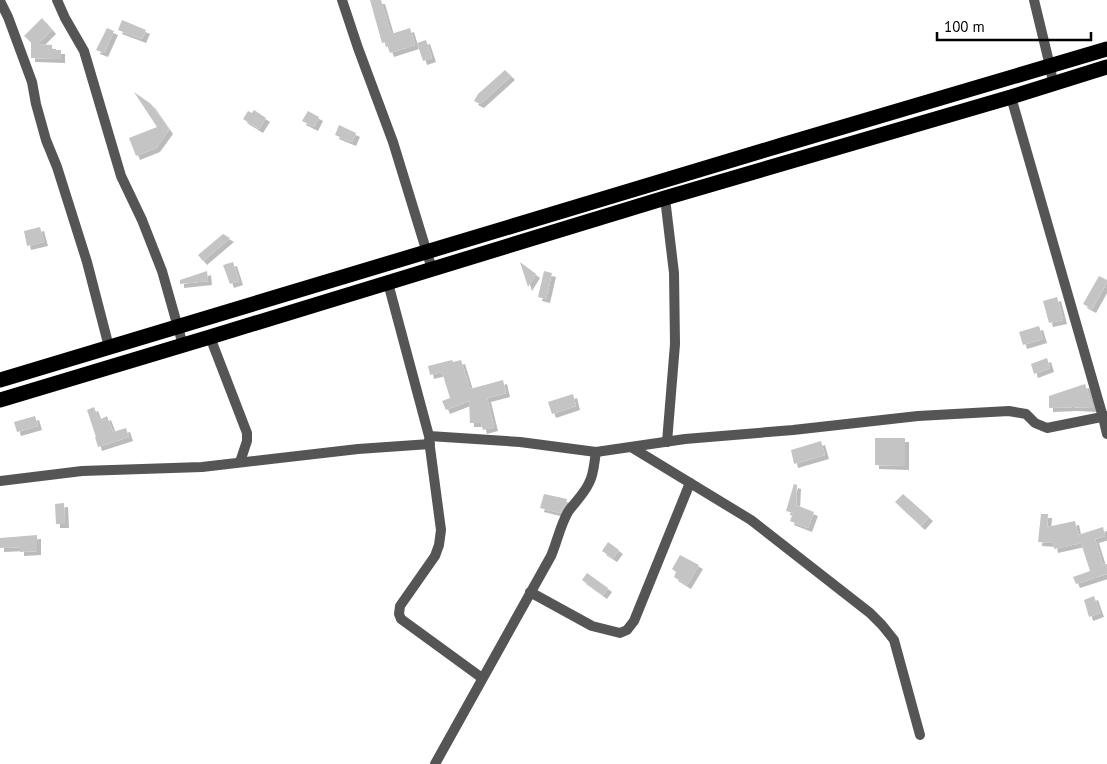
<svg xmlns="http://www.w3.org/2000/svg" width="1107" height="764" font-family="'PT Sans',sans-serif">
<style>
.building{fill:#c4c4c4;filter:url(#shadow)}
.lines{fill:none;stroke-linecap:round;stroke-linejoin:round}
.street{stroke:#555;stroke-width:10}
.highway{stroke:#000;stroke-width:15}
</style>
<defs>
<filter id="shadow"><feDropShadow dx="4" dy="4" stdDeviation="0" flood-color="#0004"/></filter>
</defs>
<rect width="100%" height="100%" fill="#fff"/>
<g class="building">
<path d="M370,0H381L391,34L410,28L415,45L390,53L386,42L382,43Z"/>
<path d="M42,18L52,30L38,44L52,45V50H61V59L31,58V42L24,36Z"/>
<path d="M122,20L146,30L142,39L118,30Z"/>
<path d="M107,28L114,31L104,53L96,50Z"/>
<path d="M426,40L432,58L423,61L417,43Z"/>
<path d="M505,70L511,76L480,104L474,101L478,94Z"/>
<path d="M134,92L151,104L169,130L156,148L136,156L129,138L157,127Z"/>
<path d="M254,110L266,118L259,129L243,119L248,111L252,113Z"/>
<path d="M308,111L319,117L314,127L302,121Z"/>
<path d="M339,125L356,133L352,142L335,135Z"/>
<path d="M40,227L44,242L27,246L24,231Z"/>
<path d="M223,234L230,238L203,261L198,255Z"/>
<path d="M233,262L239,281L230,284L223,265Z"/>
<path d="M520,262L536,274L528,287Z"/>
<path d="M207,271L208,281L180,284V280Z"/>
<path d="M544,271L552,273L546,299L538,297Z"/>
<path d="M1099,276L1107,280V282L1092,309L1083,304Z"/>
<path d="M1057,297L1063,320L1049,323L1043,301Z"/>
<path d="M1039,326L1043,339L1023,345L1019,332Z"/>
<path d="M1047,358L1050,368L1034,374L1031,364Z"/>
<path d="M452,360L453,362L461,360L470,389L503,380L506,393L487,398L494,427L483,430L481,423H470L469,401L446,410L442,401L450,398L442,372L430,375L428,366Z"/>
<path d="M1085,384L1093,408L1073,407L1049,408V396Z"/>
<path d="M573,394L576,406L552,414L548,402Z"/>
<path d="M94,407L99,420L107,416L113,432L126,428L129,437L98,447L95,437H96L87,410Z"/>
<path d="M35,416L38,426L17,432L14,422Z"/>
<path d="M875,438H905V466L875,465Z"/>
<path d="M821,441L825,455L794,464L791,450Z"/>
<path d="M794,484L797,485L796,505L814,512L808,528L790,521L793,513L786,511Z"/>
<path d="M544,494L567,499L566,503L560,513L540,508Z"/>
<path d="M903,494L929,517L921,526L895,502Z"/>
<path d="M64,503L65,524H56L55,504Z"/>
<path d="M1041,514H1048L1047,527L1075,521L1078,535L1103,527L1105,536L1095,539L1103,565L1107,564V574L1076,584L1073,577L1090,571L1081,543L1054,549L1053,543L1038,542Z"/>
<path d="M37,535V551L20,552V547L0,548V538Z"/>
<path d="M608,542L619,550L613,558L602,551Z"/>
<path d="M680,555L699,565L687,585L674,577L676,572L672,569Z"/>
<path d="M587,573L608,588L603,595L582,580Z"/>
<path d="M1094,596L1100,613L1089,617L1084,600Z"/>
</g>
<g class="lines">
<g class="street">
<path d="M57,0L65,18L84,51L121,176L142,220L162,271L183,345"/>
<path d="M342,0L358,48L393,142L432,269"/>
<path d="M1034,0L1050,66L1053,83"/>
<path d="M0,1L8,17L32,82L36,104L46,140L57,167L87,262L109,347"/>
<path d="M1011,97L1103,417L1107,434"/>
<path d="M665,198L674,273L675,344L667,442"/>
<path d="M388,283L429,436L520,442L596,452L685,439L793,430L918,416L1009,411L1026,414L1035,423L1047,428L1107,416"/>
<path d="M210,337L247,433V441L240,462"/>
<path d="M429,440L441,530L439,545L435,556L400,606L399,614L401,619L482,678"/>
<path d="M631,447L751,520L870,613L882,625L894,640L920,735"/>
<path d="M0,481L82,471L202,467L358,449L430,444"/>
<path d="M530,592L592,626L620,633L627,630L634,621L690,483"/>
<path d="M435,764L551,556C557,542 560,526 568,512C575,502 584,494 589,483C594,474 594,463 596,452"/>
</g>
<g class="highway">
<path d="M0,380L782,145L1107,49"/>
<path d="M0,400L210,337L665,198L1011,97L1107,67"/>
</g>
</g>
<path d="M937 32v8h154v-8" fill="none" stroke="#000000" stroke-width="2.5"/>
<text x="944" y="32" font-size="15" fill="#000000" stroke="#ffffff" stroke-width="4" paint-order="stroke">100 m</text>
</svg>
